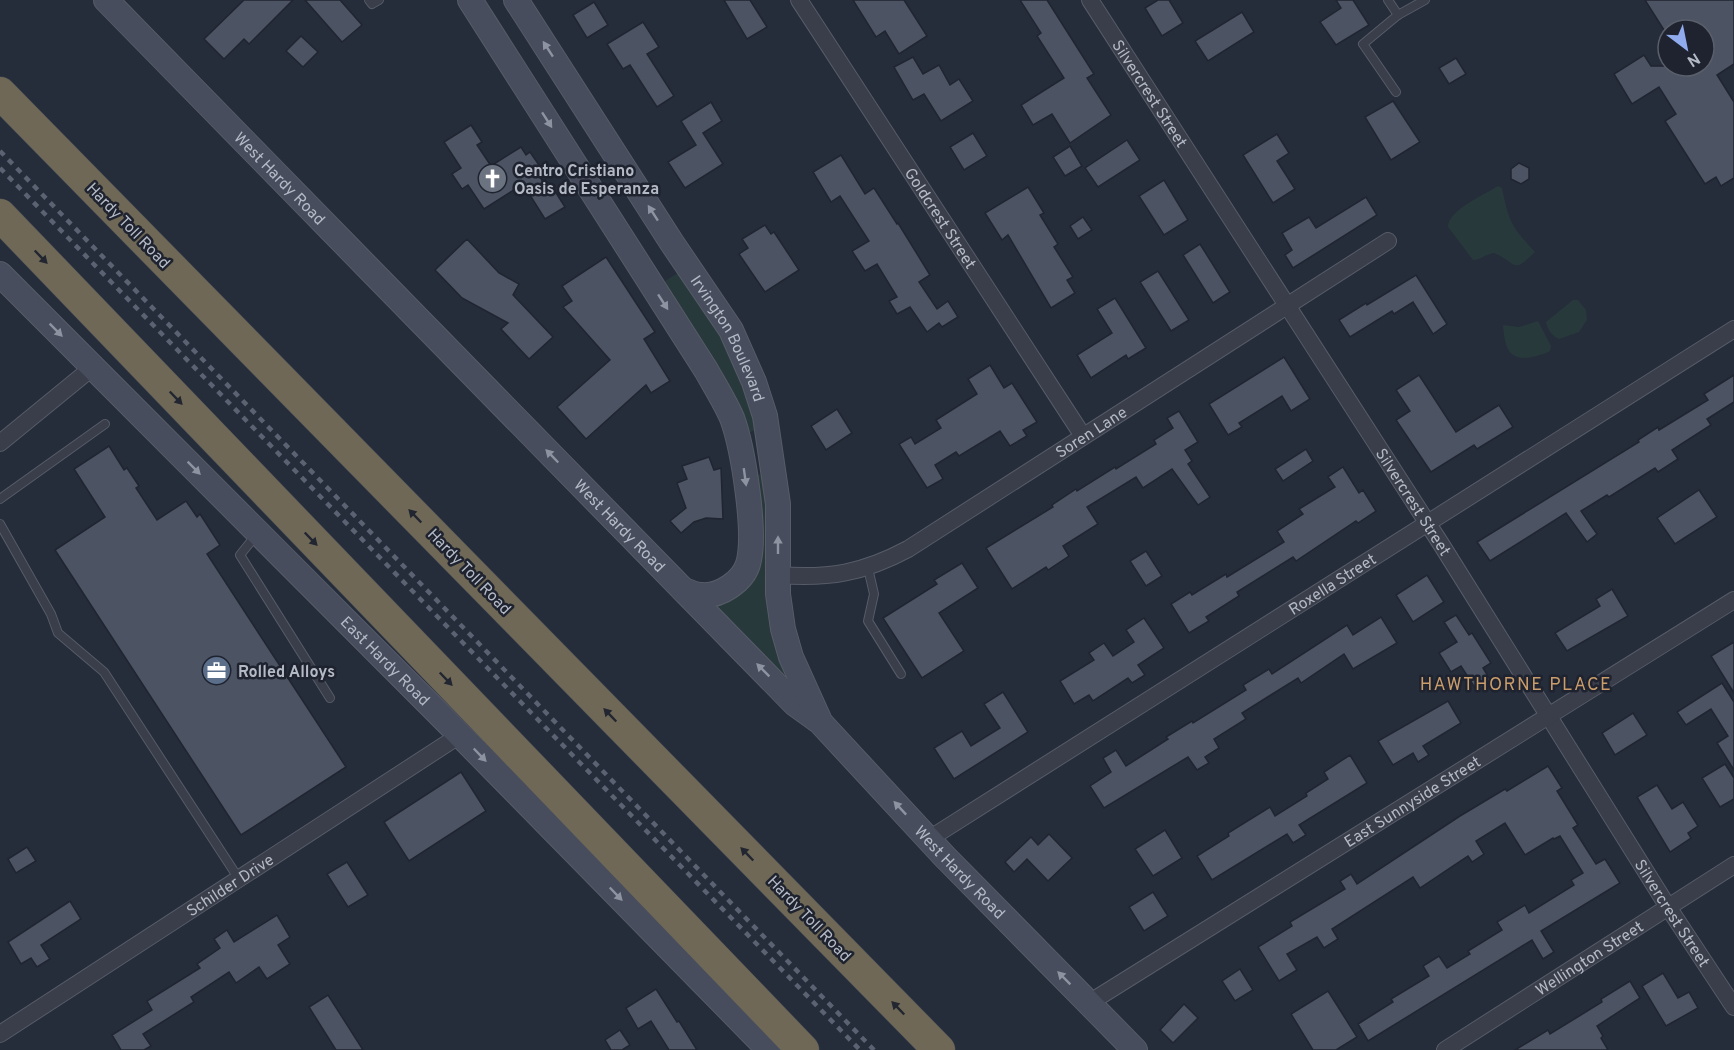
<svg xmlns="http://www.w3.org/2000/svg" width="1734" height="1050" font-family="Overpass,sans-serif">
<style>
.green{fill:#28393c}
.building{fill:#4c5363;stroke:#202531;stroke-width:1.5}
.lines{fill:none;stroke-linecap:round;stroke-linejoin:round}
.lane-casing{stroke:#575c68;stroke-width:10}
.street-casing{stroke:#575c68;stroke-width:18}
.secondary-casing{stroke:#575c68;stroke-width:26}
.highway-casing{stroke:#444955;stroke-width:33}
.lane{stroke:#393e4a;stroke-width:8}
.street{stroke:#393e4a;stroke-width:16}
.secondary{stroke:#474d5d;stroke-width:24}
.highway{stroke:#6f6856;stroke-width:32}
.rail{stroke:#5b6271;stroke-width:4.5;stroke-dasharray:6 6;stroke-linecap:butt}
.oneway{fill:#8e93a1}
.oneway2{fill:#222631}
.labels{text-anchor:middle;stroke-width:5;stroke-linejoin:round;paint-order:stroke}
.street-label{font-size:16px;fill:#b4b9c6;stroke:#1e232f}
.poi-label{font-size:16px;font-weight:bold;fill:#b4b9c6;stroke:#1e232f;text-anchor:start}
.neighbourhood-label{font-size:18px;letter-spacing:1.5px;fill:#ca9d6b;stroke:#1e232f}
</style>
<rect width="100%" height="100%" fill="#252c3a"/>
<g class="green">
<path d="M1498,186L1502,188C1509,222 1511,226 1535,252C1511,276 1517,262 1494,253C1486,254 1481,260 1473,260L1448,227C1448,210 1484,195 1498,186Z"/>
<path d="M678,273C719,315 741,374 757,430L747,433L677,309L665,281Z"/>
<path d="M1573,300H1578L1586,310L1587,320L1579,332L1559,339C1553,337 1547,329 1546,322Z"/>
<path d="M1538,321L1551,346L1550,351C1545,354 1542,354 1537,356C1509,363 1505,350 1503,325L1519,327Z"/>
<path d="M765,474L787,673L781,676L715,608L717,602L728,598L756,475Z"/>
</g>
<g class="building">
<path d="M244,0H293L249,44L244,39L224,59L204,39Z"/>
<path d="M305,0H340L362,25L342,42Z"/>
<path d="M724,0H750L767,27L747,39Z"/>
<path d="M853,0H904L927,36L899,54L885,31L876,37Z"/>
<path d="M1020,0H1047L1094,74L1087,78L1111,115L1070,143L1052,114L1033,125L1021,105L1064,78L1037,36L1041,33Z"/>
<path d="M1158,0H1169L1183,23L1162,36L1145,8Z"/>
<path d="M1336,0H1353L1369,25L1336,45L1320,22L1341,8Z"/>
<path d="M1645,0H1734V64L1717,75L1734,102V178L1721,186L1716,177L1705,184L1665,121L1676,114L1659,87L1632,104L1614,74L1644,55L1651,66H1704V30H1664Z"/>
<path d="M594,2L608,25L587,38L573,15Z"/>
<path d="M1242,12L1254,32L1208,61L1195,41Z"/>
<path d="M643,22L659,47L647,54L674,96L657,107L630,65L623,69L607,44Z"/>
<path d="M301,36L318,52L303,67L286,51Z"/>
<path d="M913,57L923,74L939,65L950,85L959,79L973,101L941,121L924,94L913,100L894,67Z"/>
<path d="M1456,58L1466,74L1449,84L1439,68Z"/>
<path d="M1393,101L1420,142L1391,160L1365,117Z"/>
<path d="M711,102L722,121L703,133L723,164L685,188L668,162L696,145L681,121Z"/>
<path d="M471,125L482,142L477,145L491,166L521,147L526,155L530,152L539,165L534,168L549,191L553,188L565,207L545,219L523,184L484,209L468,185L462,189L452,174L461,168L444,142Z"/>
<path d="M973,133L987,156L964,170L950,147Z"/>
<path d="M1277,134L1289,153L1277,161L1295,189L1273,203L1243,155Z"/>
<path d="M1127,140L1140,160L1098,187L1085,168Z"/>
<path d="M1070,146L1082,166L1065,176L1053,157Z"/>
<path d="M841,155L865,194L874,188L897,224L898,223L930,275L919,282L937,309L948,301L958,317L942,327L939,323L927,332L910,307L897,314L889,301L897,297L877,264L865,271L852,251L869,241L840,196L831,202L813,172Z"/>
<path d="M1519,163L1529,168V179L1521,184L1511,179V169Z"/>
<path d="M1164,180L1188,220L1164,235L1139,196Z"/>
<path d="M1028,187L1044,213L1040,215L1058,244L1054,247L1073,277L1067,280L1075,293L1051,308L1008,235L1002,240L985,213Z"/>
<path d="M1366,197L1377,215L1293,268L1285,255L1292,250L1282,233L1309,217L1316,228Z"/>
<path d="M1083,217L1092,230L1078,239L1070,226Z"/>
<path d="M765,225L771,234L774,232L799,270L765,292L739,254L748,248L742,239Z"/>
<path d="M467,239L499,273L519,284L513,295L553,337L529,359L501,329L508,323L462,298L435,270Z"/>
<path d="M1200,244L1230,292L1213,303L1183,255Z"/>
<path d="M606,257L655,332L644,339L670,381L651,393L646,385L586,439L557,407L610,360L563,307L572,301L562,286Z"/>
<path d="M1158,271L1189,320L1171,331L1140,282Z"/>
<path d="M1416,275L1447,324L1433,334L1413,302L1394,314L1392,311L1350,337L1339,320L1366,303L1367,305Z"/>
<path d="M1115,298L1146,348L1128,359L1126,355L1091,378L1077,355L1112,333L1097,309Z"/>
<path d="M1284,357L1310,399L1291,411L1282,396L1239,423L1242,427L1228,435L1209,404Z"/>
<path d="M990,365L1004,388L1012,383L1037,422L1023,430L1027,436L1010,446L1000,431L959,456L956,452L935,465L943,479L927,488L899,444L911,437L915,444L941,428L936,420L977,394L968,379Z"/>
<path d="M1419,375L1456,432L1499,405L1513,427L1477,449L1474,445L1431,472L1396,420L1410,411L1396,390Z"/>
<path d="M1734,375V402L1707,419L1711,425L1672,450L1678,459L1658,472L1655,468L1609,497L1607,495L1581,511L1597,534L1587,542L1566,513L1490,561L1477,542L1639,442L1638,440L1658,427L1659,430L1708,400L1704,394Z"/>
<path d="M837,409L852,433L826,450L811,426Z"/>
<path d="M1179,411L1198,442L1185,450L1192,461L1188,464L1210,497L1198,505L1172,469L1143,488L1136,477L1087,507L1098,524L1063,546L1069,556L1048,570L1046,567L1012,589L986,548L1053,507L1052,505L1076,489L1077,491L1115,467L1116,469L1156,444L1154,440L1173,428L1167,418Z"/>
<path d="M109,446L124,470L127,468L139,486L136,488L157,520L186,501L197,517L200,514L220,545L207,554L346,767L241,835L55,550L105,517L74,469Z"/>
<path d="M1306,449L1313,461L1283,481L1275,469Z"/>
<path d="M709,457L714,470L721,468L723,519L706,518L694,522L681,533L670,521L686,508L677,483L687,479L682,466Z"/>
<path d="M1343,467L1359,493L1363,490L1376,511L1358,523L1356,521L1296,561L1293,557L1237,592L1239,596L1206,617L1209,621L1189,633L1171,604L1190,592L1192,595L1226,574L1227,577L1284,542L1277,531L1303,514L1299,509L1335,487L1328,477Z"/>
<path d="M1699,490L1717,517L1675,544L1657,518Z"/>
<path d="M1146,551L1162,576L1146,586L1130,561Z"/>
<path d="M962,563L978,588L939,613L964,651L922,678L883,618L937,584L934,580Z"/>
<path d="M1427,575L1444,602L1413,622L1396,595Z"/>
<path d="M1612,589L1628,616L1567,651L1555,633L1600,606L1596,599Z"/>
<path d="M1456,615L1469,635L1472,633L1491,663L1483,668L1491,681L1477,691L1461,666L1451,672L1439,653L1457,642L1444,622Z"/>
<path d="M1381,617L1397,643L1353,669L1344,654L1301,683L1298,678L1242,713L1246,719L1214,739L1219,748L1205,757L1209,763L1197,770L1188,757L1104,808L1090,786L1111,772L1103,758L1116,750L1126,766L1168,739L1166,737L1192,721L1193,723L1246,690L1243,685L1269,669L1272,674L1347,625L1353,635Z"/>
<path d="M1144,618L1164,648L1138,665L1145,675L1132,683L1128,678L1093,701L1089,695L1074,704L1060,681L1094,660L1089,653L1104,643L1113,656L1134,642L1126,630Z"/>
<path d="M1734,642V693L1711,656Z"/>
<path d="M1722,683L1734,702V770L1717,743L1728,736L1711,709L1686,725L1677,712Z"/>
<path d="M1003,692L1028,732L954,779L934,748L962,731L971,746L1000,728L984,704Z"/>
<path d="M1448,701L1461,723L1423,746L1429,755L1418,762L1413,753L1393,765L1378,741Z"/>
<path d="M1633,713L1647,735L1615,755L1602,733Z"/>
<path d="M1350,755L1367,783L1299,825L1306,835L1293,843L1287,834L1212,880L1197,856L1229,836L1228,833L1270,807L1275,816L1307,796L1306,793L1328,779L1324,772Z"/>
<path d="M1725,764L1734,778V799L1720,807L1702,778Z"/>
<path d="M1548,766L1562,788L1557,791L1578,825L1573,828L1596,864L1605,859L1620,883L1541,931L1554,952L1543,959L1532,940L1368,1041L1358,1024L1393,1002L1391,999L1429,976L1423,966L1439,956L1447,968L1470,954L1468,951L1502,930L1497,922L1525,905L1529,913L1574,885L1571,880L1583,873L1560,836L1554,839L1553,838L1525,855L1505,823L1476,841L1484,854L1472,862L1468,856L1420,888L1413,877L1332,929L1338,939L1324,948L1317,937L1287,954L1297,970L1279,981L1258,947L1292,926L1290,922L1345,889L1340,881L1351,874L1357,884L1460,816L1505,789L1507,791Z"/>
<path d="M461,772L486,811L409,861L384,822Z"/>
<path d="M1657,785L1672,809L1683,802L1698,826L1688,833L1691,838L1670,852L1637,797Z"/>
<path d="M1165,830L1182,858L1153,876L1135,849Z"/>
<path d="M1049,834L1072,858L1048,881L1027,859L1014,872L1005,862L1031,837L1038,845Z"/>
<path d="M27,847L36,861L16,873L8,859Z"/>
<path d="M347,862L368,895L348,907L327,874Z"/>
<path d="M1153,892L1168,916L1144,931L1129,907Z"/>
<path d="M70,901L81,919L41,945L50,959L37,967L31,958L21,964L8,942Z"/>
<path d="M277,915L290,937L278,945L290,964L267,979L259,967L236,983L229,972L191,997L194,1002L143,1034L151,1046L144,1050H121L112,1035L152,1010L147,1001L200,968L197,964L220,948L214,939L227,930L234,942Z"/>
<path d="M1240,969L1253,990L1235,1001L1222,981Z"/>
<path d="M1663,973L1678,998L1689,992L1698,1008L1666,1026L1642,986Z"/>
<path d="M1630,981L1640,998L1597,1026L1603,1036L1601,1038L1608,1050H1515L1548,1030L1550,1034L1602,1002L1601,999Z"/>
<path d="M656,989L677,1022L679,1021L697,1050H669L651,1021L638,1029L626,1008Z"/>
<path d="M1328,991L1357,1037L1336,1050H1313L1291,1014Z"/>
<path d="M328,995L363,1050H336L309,1007Z"/>
<path d="M1184,1004L1198,1018L1173,1043L1160,1030Z"/>
<path d="M620,1030L630,1045L622,1050H611L605,1040Z"/>
</g>
<g class="lines">
<defs>
<g id="lane">
<path d="M369,0L372,4L379,0"/>
<path d="M1388,0L1398,15"/>
<path d="M1396,92L1363,44L1398,15L1425,0"/>
<path d="M0,499L105,424"/>
<path d="M0,524L51,614L58,633L104,672L239,879"/>
<path d="M256,535L240,555L330,698"/>
<path d="M868,568L874,594L868,621L901,674"/>
</g>
<g id="street">
<path id="s1" d="M799,0L1083,436"/>
<path id="s2" d="M1090,0L1441,544L1668,907L1734,1007"/>
<path d="M0,443L93,367"/>
<path id="s3" d="M778,575C829,579 863,573 908,549L1388,241"/>
<path id="s4" d="M929,839L1734,329"/>
<path id="s5" d="M1089,1003L1734,600"/>
<path id="s6" d="M0,1034L460,735"/>
<path id="s7" d="M1445,1050L1734,865"/>
</g>
<g id="secondary">
<path id="s8" d="M106,0L795,704L820,722L945,857L1135,1050"/>
<path d="M470,0L706,370C715,386 725,402 732,418C743,448 757,534 748,564C743,581 720,597 701,595C696,595 689,592 684,590"/>
<path id="s9" d="M516,0L672,243L731,330L754,382L765,416L778,504V594L783,629L791,657L819,719"/>
<path id="s10" d="M0,274L460,735L769,1050"/>
</g>
<g id="highway">
<path d="M0,93L939,1050"/>
<path d="M0,215L803,1050"/>
</g>
</defs>
<use href="#lane" class="lane-casing"/>
<use href="#street" class="street-casing"/>
<use href="#secondary" class="secondary-casing"/>
<use href="#highway" class="highway-casing"/>
<use href="#lane" class="lane"/>
<use href="#street" class="street"/>
<use href="#secondary" class="secondary"/>
<use href="#highway" class="highway"/>
<g class="rail">
<path d="M0,151L874,1050"/>
<path d="M0,168L860,1050"/>
</g>
</g>
<defs><path id="oneway-solid" d="M-6-.8H1V-3.2L6.5 0L1 3.2V.8H-6Z" transform="scale(1.5)"/></defs>
<g class="oneway">
<use href="#oneway-solid" transform="translate(548 49) rotate(-123)"/>
<use href="#oneway-solid" transform="translate(547 120) rotate(57)"/>
<use href="#oneway-solid" transform="translate(653 213) rotate(-123)"/>
<use href="#oneway-solid" transform="translate(663 302) rotate(57)"/>
<use href="#oneway-solid" transform="translate(56 330) rotate(45)"/>
<use href="#oneway-solid" transform="translate(552 456) rotate(-134)"/>
<use href="#oneway-solid" transform="translate(194 468) rotate(45)"/>
<use href="#oneway-solid" transform="translate(745 477) rotate(82)"/>
<use href="#oneway-solid" transform="translate(778 545) rotate(-90)"/>
<use href="#oneway-solid" transform="translate(763 670) rotate(-135)"/>
<use href="#oneway-solid" transform="translate(480 755) rotate(46)"/>
<use href="#oneway-solid" transform="translate(900 808) rotate(-133)"/>
<use href="#oneway-solid" transform="translate(616 894) rotate(46)"/>
<use href="#oneway-solid" transform="translate(1064 978) rotate(-135)"/>
</g>
<g class="oneway2">
<use href="#oneway-solid" transform="translate(41 257) rotate(46)"/>
<use href="#oneway-solid" transform="translate(176 398) rotate(46)"/>
<use href="#oneway-solid" transform="translate(415 516) rotate(-134)"/>
<use href="#oneway-solid" transform="translate(311 539) rotate(46)"/>
<use href="#oneway-solid" transform="translate(446 679) rotate(46)"/>
<use href="#oneway-solid" transform="translate(610 715) rotate(-134)"/>
<use href="#oneway-solid" transform="translate(747 854) rotate(-134)"/>
<use href="#oneway-solid" transform="translate(898 1008) rotate(-134)"/>
</g>
<defs>
<symbol id="church-disc" viewBox="-11 -11 22 22"><circle r="9.5" fill="#6b7280" stroke="#1e232f"/><path d="M-1.2-6h2.4v3.5h3.3v2.4h-3.3V6h-2.4V-.1h-3.3v-2.4h3.3Z" fill="#fff"/></symbol>
<symbol id="office-disc" viewBox="-11 -11 22 22"><circle r="9.5" fill="#5c6f8a" stroke="#1e232f"/><path d="M-6-3h4V-5.5h4V-3h4V5H-6ZM-1-4.5V-3h2v-1.5ZM-6 0V1H6V0Z" fill="#fff"/></symbol>
</defs>
<g fill-rule="evenodd">
<use href="#church-disc" x="476" y="162" width="33" height="33"/>
<use href="#office-disc" x="200" y="654" width="33" height="33"/>
</g>
<g class="labels">
<g class="street-label">
<text dy="6" stroke="none"><textPath href="#s2" startOffset="111">Silvercrest Street</textPath></text>
<text dy="6" stroke="none"><textPath href="#s8" startOffset="249">West Hardy Road</textPath></text>
<text dy="6" stroke="none"><textPath href="#s1" startOffset="260">Goldcrest Street</textPath></text>
<text transform="translate(129 225) rotate(46)" y="6">Hardy Toll Road</text>
<text dy="6" stroke="none"><textPath href="#s9" startOffset="400">Irvington Boulevard</textPath></text>
<text dy="6" stroke="none"><textPath href="#s3" startOffset="352">Soren Lane</textPath></text>
<text dy="6" stroke="none"><textPath href="#s2" startOffset="597">Silvercrest Street</textPath></text>
<text dy="6" stroke="none"><textPath href="#s8" startOffset="735">West Hardy Road</textPath></text>
<text transform="translate(470 571) rotate(46)" y="6">Hardy Toll Road</text>
<text dy="6" stroke="none"><textPath href="#s4" startOffset="477">Roxella Street</textPath></text>
<text dy="6" stroke="none"><textPath href="#s10" startOffset="546">East Hardy Road</textPath></text>
<text dy="6" stroke="none"><textPath href="#s5" startOffset="381">East Sunnyside Street</textPath></text>
<text dy="6" stroke="none"><textPath href="#s8" startOffset="1221">West Hardy Road</textPath></text>
<text dy="6" stroke="none"><textPath href="#s6" startOffset="274">Schilder Drive</textPath></text>
<text dy="6" stroke="none"><textPath href="#s2" startOffset="1083">Silvercrest Street</textPath></text>
<text transform="translate(810 918) rotate(46)" y="6">Hardy Toll Road</text>
<text dy="6" stroke="none"><textPath href="#s7" startOffset="171">Wellington Street</textPath></text>
</g>
<g class="poi-label">
<text x="514" y="176">Centro Cristiano<tspan x="514" dy="18">Oasis de Esperanza</tspan></text>
<text x="238" y="677">Rolled Alloys</text>
</g>
<g class="neighbourhood-label">
<text x="1516" y="690">HAWTHORNE PLACE</text>
</g>
</g>
<g transform="translate(1686 48) rotate(148)"><circle r="28" fill="#1e232f" stroke="#5a5f6b" stroke-width="1.5"/>
<path d="M0-4.5L10 22L0 15L-10 22Z" fill="#91acee"/>
<text y="-9" font-size="16" font-weight="bold" text-anchor="middle" fill="#b4b9c6">N</text>
</g>
</svg>
